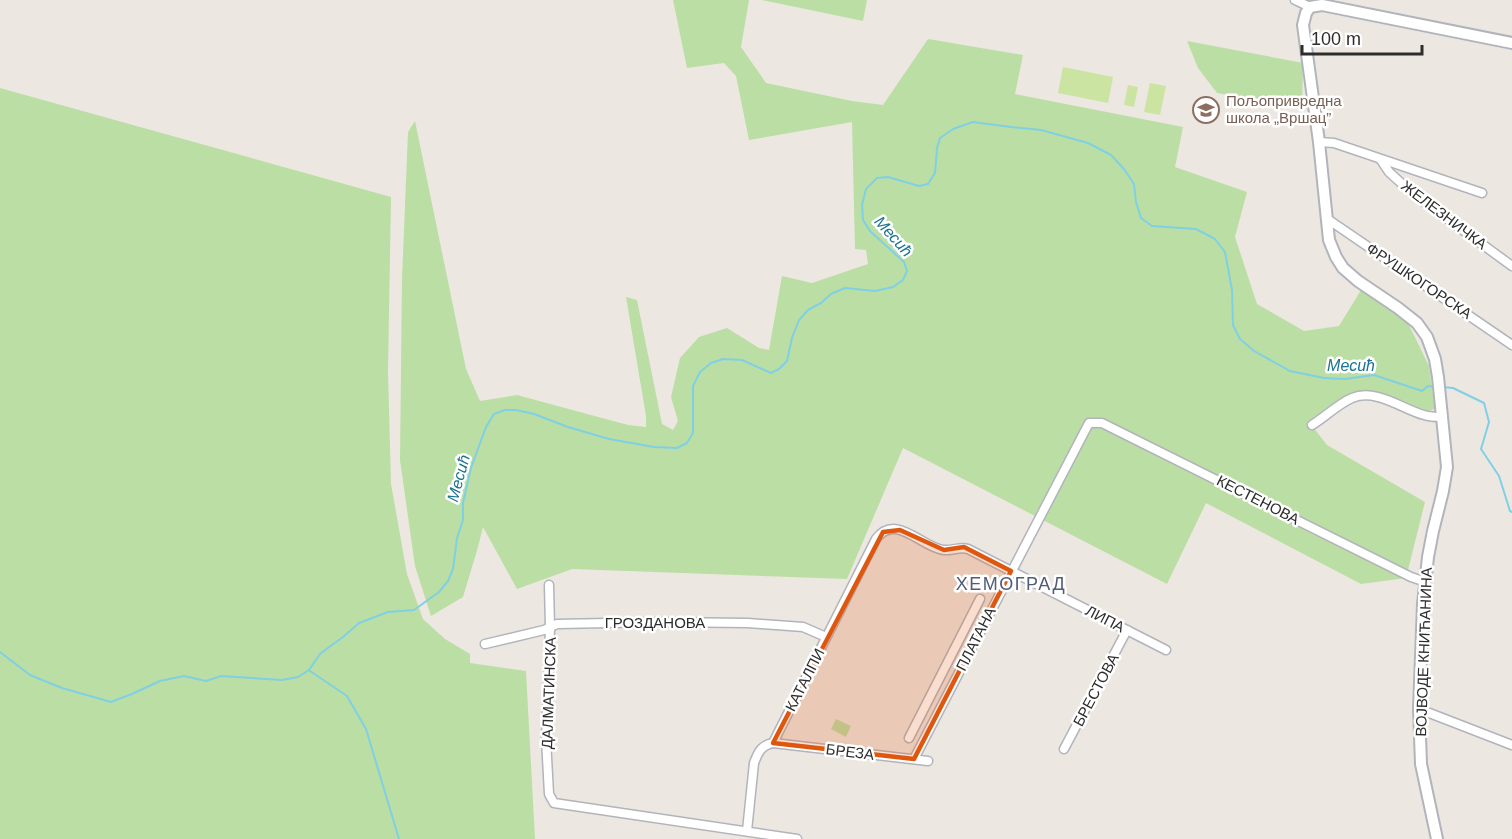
<svg xmlns="http://www.w3.org/2000/svg" width="1512" height="839" font-family="Arial,sans-serif">
<style>
.green{fill:#bbdea4}
.pitch{fill:#cce4a1}
.lines{fill:none;stroke-linecap:round;stroke-linejoin:round}
.stream{stroke:#80d0e4;stroke-width:2}
.minor-casing{stroke:#b2b4bc;stroke-width:11}
.tertiary-casing{stroke:#b2b4bc;stroke-width:14}
.minor{stroke:#fff;stroke-width:8}
.tertiary{stroke:#fff;stroke-width:10}
.marked{fill:#df570e;fill-opacity:0.2;stroke:#df570e;stroke-width:4.5;stroke-linejoin:round}
.labels{text-anchor:middle;stroke-width:5;stroke-linejoin:round;paint-order:stroke}
.education-label{font-size:15px;fill:#785e54;stroke:#fff;text-anchor:start}
.street-label{font-size:15px;fill:#2d2d2d;stroke:#fff}
.water-label{font-size:16px;font-style:italic;fill:#1c7293;stroke:#fff}
.quarter-label{font-size:18px;letter-spacing:1.5px;fill:#515b7a;stroke:#fff}
</style>
<rect width="100%" height="100%" fill="#ede7e1"/>
<g class="green">
<path d="M673,0H749L741,47L766,83L852,101L883,105L928,39L1023,55L1015,94L1183,127L1175,167L1247,192L1235,237L1257,304L1304,331L1339,326L1361,290L1406,319L1429,366L1435,409L1425,412C1411,405 1368,386 1353,393C1337,400 1323,413 1309,422L1327,445L1425,502L1406,578L1361,584L1206,503L1167,584L903,448L847,579L572,569L517,589L483,527L478,547L463,597L431,616L415,566L400,460L402,279L408,132L415,121L466,369L480,401L517,395L628,425L646,427V416L626,297L637,300L662,424L673,430L678,421L671,397L680,358L699,337L727,328L759,348L769,350L782,276L812,283L868,264L866,250L855,249L852,122L749,140L736,76L724,63L687,68Z"/>
<path d="M762,0H867L863,21Z"/>
<path d="M1187,41L1303,63L1302,107L1217,93L1198,68Z"/>
<path d="M0,88L391,197L388,372L391,484L407,574L423,619L445,639L470,654V663L526,671L535,839H0Z"/>
<path d="M836,719L851,726L846,737L831,729Z"/>
</g>
<g class="pitch">
<path d="M1063,67L1113,77L1108,103L1058,93Z"/>
<path d="M1150,83L1166,86L1160,115L1144,112Z"/>
<path d="M1128,85L1138,87L1134,107L1124,105Z"/>
</g>
<g class="lines">
<g class="stream">
<path d="M1442,387L1453,388L1484,403L1489,422L1481,449L1499,476L1510,511L1512,512"/>
<path d="M0,652L30,675L62,688L111,702L132,694L160,681L184,676L206,681L221,676L282,680L298,677L309,670L320,654L329,647L343,637L359,623L388,612L414,610L439,592L448,581L453,569L457,538L463,520V503L471,468L486,427L494,414L505,410H516L534,414L568,427L609,439L654,447L677,448L687,443L693,433V386L700,372L711,363L723,359L742,360L771,373L779,369L787,361L792,338L799,320L808,310L821,303L831,294L845,288L875,291L893,287L903,280L907,271L904,262L870,231L863,220L862,205L866,189L877,178L888,177L919,186L928,184L935,173L937,148L940,138L953,129L973,122L1011,127L1041,130L1088,143L1111,155L1124,169L1134,184L1136,202L1141,218L1152,226L1196,229L1215,239L1225,252L1232,290L1233,325L1240,339L1254,351L1290,371L1324,378L1345,379L1374,375L1422,391L1428,386L1436,387"/>
<path d="M310,671L347,696L366,729L399,839"/>
</g>
<defs>
<g id="minor">
<path d="M1295,0L1310,7"/>
<path d="M1319,142L1334,143L1482,193"/>
<path d="M1381,160L1389,172L1412,193L1512,266"/>
<path d="M1326,218L1512,345"/>
<path d="M1312,425C1325,417 1338,404 1352,398C1376,388 1402,409 1424,415C1430,417 1437,417 1443,417"/>
<path d="M549,585L550,628L546,739L549,794L554,803L797,839"/>
<path d="M485,644L544,630L557,624L659,622L748,623L803,627L826,637"/>
<path d="M1419,709L1512,745"/>
<path d="M909,738L980,599"/>
<path d="M773,743L928,761"/>
<path d="M1064,749L1127,630"/>
<path d="M914,759L1089,423H1102L1411,577L1426,582"/>
<path d="M747,831L754,763C758,753 761,745 773,743L876,539C896,512 922,548 944,550C953,551 960,546 968,549L1166,650"/>
</g>
<path id="tertiary" d="M1437,839L1421,764L1419,709L1423,604L1428,557L1433,531L1443,491L1447,467L1438,377L1435,359L1427,337L1417,323L1398,308L1358,281L1343,268L1336,257L1329,240L1319,142L1303,25L1306,13L1310,7L1322,5L1512,43"/>
</defs>
<use href="#minor" class="minor-casing"/>
<use href="#tertiary" class="tertiary-casing"/>
<use href="#minor" class="minor"/>
<use href="#tertiary" class="tertiary"/>
</g>
<path class="marked" d="M900,530L944,550L964,547L1011,571L914,759L773,743L883,532Z"/>
<defs>
<symbol id="school-ring" viewBox="-11 -11 22 22"><circle r="9.5" fill="#fff" stroke="#8d6e63" stroke-width="1.5"/><path d="M0-5L7-2L0 1L-7-2ZM-4 1L0 2.5L4 1V4Q0 6-4 4Z" fill="#8d6e63"/></symbol>
</defs>
<g fill-rule="evenodd">
<use href="#school-ring" x="1191" y="95" width="30" height="30"/>
</g>
<g class="labels">
<g class="education-label">
<text x="1226" y="106">Пољопривредна<tspan x="1226" dy="17">школа „Вршац”</tspan></text>
</g>
<g class="street-label">
<text transform="translate(1444 215) rotate(37)" y="5">ЖЕЛЕЗНИЧКА</text>
<text transform="translate(1419 281) rotate(34)" y="5">ФРУШКОГОРСКА</text>
<text transform="translate(1258 500) rotate(27)" y="5">КЕСТЕНОВА</text>
<text transform="translate(1105 619) rotate(27)" y="5">ЛИПА</text>
<text x="655" y="628">ГРОЗДАНОВА</text>
<text transform="translate(976 639) rotate(-63)" y="5">ПЛАТАНА</text>
<text transform="translate(1424 652) rotate(-88)" y="5">ВОЈВОДЕ КНИЋАНИНА</text>
<text transform="translate(805 680) rotate(-63)" y="5">КАТАЛПИ</text>
<text transform="translate(1096 690) rotate(-62)" y="5">БРЕСТОВА</text>
<text transform="translate(549 693) rotate(-88)" y="5">ДАЛМАТИНСКА</text>
<text transform="translate(850 752) rotate(7)" y="5">БРЕЗА</text>
</g>
<g class="water-label">
<text transform="translate(894 236) rotate(48)" y="6">Месић</text>
<text x="1351" y="371">Месић</text>
<text transform="translate(458 478) rotate(-75)" y="6">Месић</text>
</g>
<g class="quarter-label">
<text x="1011" y="590">ХЕМОГРАД</text>
</g>
</g>
<path d="M1302 45v9h120v-9" fill="none" stroke="#2d2d2d" stroke-width="3"/>
<text x="1311" y="45" font-size="18" fill="#2d2d2d" stroke="#ffffff" stroke-width="4.5" paint-order="stroke">100 m</text>
</svg>
